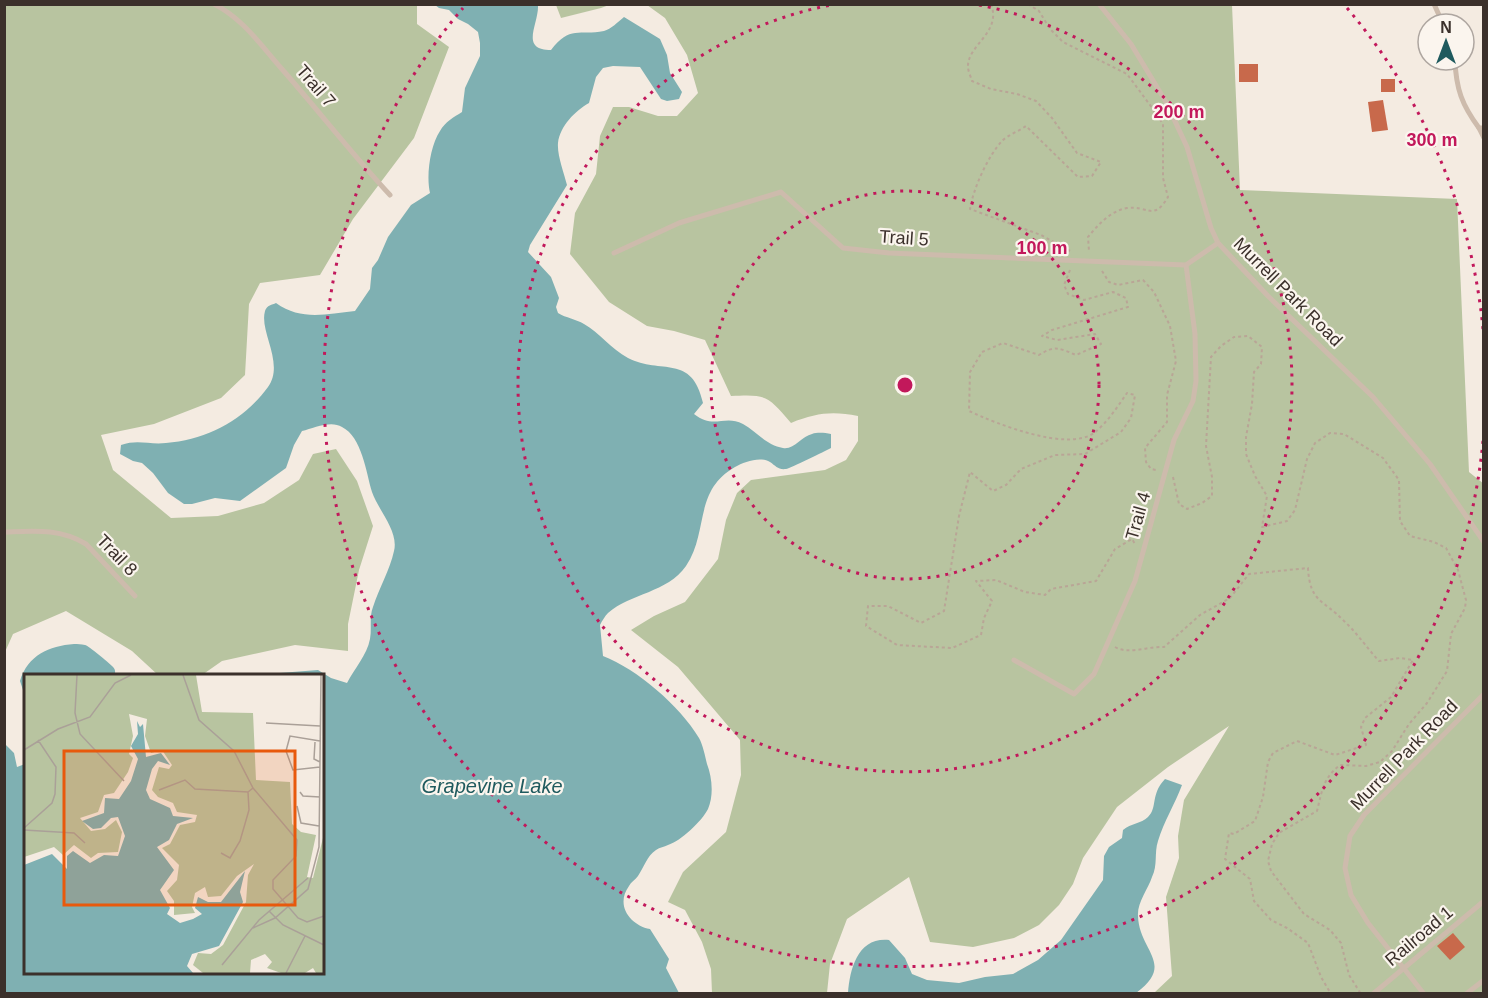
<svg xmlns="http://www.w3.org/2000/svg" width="1488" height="998" font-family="Arial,sans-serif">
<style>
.green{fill:#b8c4a0}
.water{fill:#7fb0b2}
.building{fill:#c8694b}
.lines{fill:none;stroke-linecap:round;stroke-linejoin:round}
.path{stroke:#b9a596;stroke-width:2;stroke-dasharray:3 3;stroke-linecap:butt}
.lane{stroke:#cdbbac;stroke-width:5}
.ring{fill:none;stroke:#c2185b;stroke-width:3;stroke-dasharray:3 6}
.labels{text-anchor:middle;stroke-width:4.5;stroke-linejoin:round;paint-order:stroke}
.street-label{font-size:18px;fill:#3b302b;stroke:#fbf5ee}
.water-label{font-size:20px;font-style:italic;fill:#1f5a5e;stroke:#fbf5ee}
.inset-road{fill:none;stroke:#aaa098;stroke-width:1.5}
.view{fill:#e8590c;fill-opacity:0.15;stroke:#e8590c;stroke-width:3}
.inset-edge{fill:none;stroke:#3b302b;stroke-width:3}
.centre{fill:#c2185b;stroke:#fbf5ee;stroke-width:3}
.ring-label{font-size:18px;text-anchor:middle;font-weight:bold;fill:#c2185b;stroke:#fbf5ee;stroke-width:4.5;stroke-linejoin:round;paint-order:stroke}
</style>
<rect width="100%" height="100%" fill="#f4ebe1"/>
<g class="green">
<path d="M5,5H417V24L449,47L414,138L353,219L320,275L260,283L249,304L245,375L221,398L154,424L101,435L113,470L171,518L218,516L264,503L299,480L313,454L336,449L357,481L373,526L359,570L348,624V651L295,645L222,661L202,675H158L132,651L66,611L13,634L5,652Z"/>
<path d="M556,5V4L609,5L601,8L561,18Z"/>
<path d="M647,5H1232L1240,190L1457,199L1469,472L1484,484L1483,993H1154L1172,976L1166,897L1179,858L1178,836L1184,800L1229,726L1168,767L1117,807L1083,858L1073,884L1059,905L1039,925L1014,938L973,947L930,942L909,877L847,919L830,964L827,993H712L711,969L702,942L685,910L668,902L683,872L726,832L741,775L740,740L678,667L631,630L654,616L685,602L718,559L726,520L737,493L751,480L825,470L846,460L858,441V416C832,411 816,413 791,423C768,396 767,394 731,396L705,340L674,331L647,326L609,302L570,254L575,213L596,174L600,136L613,107H629L658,116H677L698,93L687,55L665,18Z"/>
</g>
<g class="water">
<path d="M435,5H538C539,24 519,50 551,50C570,25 579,36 604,31C611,29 618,22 624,17L660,39L667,55L670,73L682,92L679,99L667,101L661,99L640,67L613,66L603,68L596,77L589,103C575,111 560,126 558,143C557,155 564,173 567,185L530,245L528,252L551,277L559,298L556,307L558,313C566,318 576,319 584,324C599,332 611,349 628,358C661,375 692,353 703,403L694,414C714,430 724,414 743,424C757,432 766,445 783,448C794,450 802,436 812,434C818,432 825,433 831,434V448C825,451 791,468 786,469C778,470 776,466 770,462C760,456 744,462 735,467C693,491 709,532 686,566C667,593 631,593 608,613C605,616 602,621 600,625L603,656C637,669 680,706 699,738C703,745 705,756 707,764C712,777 714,795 708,809C702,821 681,841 668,845C664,847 660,847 656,850C647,856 644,867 638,876C635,880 631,882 629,886C615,905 630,925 650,929L669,959L666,968L679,993H5V744L14,753L17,767L25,764L26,972H322V676L254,675L318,670L331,678L347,683C354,669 367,655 370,639C372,628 369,617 373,607C379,588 390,570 394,551C399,531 378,510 372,492C366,472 362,437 342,427C331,420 314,428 302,431L294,445L286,468L240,501L215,498L192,504H184L168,493L153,473L142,463L133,461L120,454L121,445C138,439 149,445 166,443C207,440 244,420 268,387C285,363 259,332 265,311C267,305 272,305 276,303C301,321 326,314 355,311L370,289L372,268L378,260L388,237L411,205L430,193C426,176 430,146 440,131C445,122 454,117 462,112L465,88L480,56V43L478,32L468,24L458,19L449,10L439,8Z"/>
<path d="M74,644C78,644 81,644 85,645C89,646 109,663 112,666C116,670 115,671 115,675L26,676L25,696L20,681C28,655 49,646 74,644Z"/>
<path d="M1165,779L1182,785C1175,804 1164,821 1158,841C1154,853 1158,865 1152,877C1148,889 1137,903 1138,916C1139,951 1176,964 1136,993H848C850,968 858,937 889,940L905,958L912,974L927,980L959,983L985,977L1013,974L1038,960L1061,940L1103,880L1104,856L1109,847L1122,838L1123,830C1131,823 1141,824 1148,817C1158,807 1150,795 1165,779Z"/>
</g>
<g class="building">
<rect x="1239" y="64" width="19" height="18"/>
<rect x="1381" y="79" width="14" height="13"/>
<path d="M1383,100L1388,130L1372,132L1368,102Z"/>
<path d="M1453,933L1465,947L1450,960L1437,946Z"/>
</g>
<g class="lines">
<g class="path">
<path d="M991,4C1002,33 967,45 968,67C968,71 971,77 972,81L991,89L1017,94L1036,101L1052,118L1077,153L1101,162L1092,176L1078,177L1026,126C1019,131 1008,135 1002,141C988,156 973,189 970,209L1041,235L1070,251"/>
<path d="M1028,4L1039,11L1050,29L1063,42L1127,74L1150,105L1163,124V178L1168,197C1153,222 1148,205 1127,208C1110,211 1098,225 1088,237L1089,251"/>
<path d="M1070,270L1064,285L1068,294L1084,300L1113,292L1126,298L1128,307L1052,330L1042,336L1057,340L1095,334L1101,344L1076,355C1059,348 1055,345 1039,355L1003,343L982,352L970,372L969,411C997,424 1067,452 1094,433C1107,423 1118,406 1127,393L1135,395L1131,418L1121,432L1085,454L1055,455L1021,469L1006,485L993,491L970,472L959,516L944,611L921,623L888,606H868L866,626L897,645L952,648L981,635L984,618L992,601L976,581L996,580L1025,592L1045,595L1051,589L1096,581L1115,549L1132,539L1135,544"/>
<path d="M1102,271L1109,282L1118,285L1143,280L1154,292L1170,326L1176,361L1167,395V422L1145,448L1146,462L1151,469L1156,470"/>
<path d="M1173,477L1179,504L1187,509L1202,503L1212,496V477L1206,446L1211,357L1221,346L1234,337L1248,336L1262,347L1261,364L1254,372L1252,404L1246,437V454L1255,476L1267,496L1262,527L1287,521L1295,510L1307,459L1315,443L1330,433L1344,434L1383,458L1399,480L1400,521L1410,536L1434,542L1446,548L1458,570L1466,600L1465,608L1451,634L1447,671L1427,703L1409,724L1392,751L1380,762L1366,766L1340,765C1323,778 1322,791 1317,811L1279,833L1272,844L1268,861L1271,871L1304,914L1330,930L1341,943L1349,975L1361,994"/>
<path d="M1115,647C1129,655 1148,646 1164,647L1200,615L1230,598L1249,574L1308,568C1310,603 1323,599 1344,621C1357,633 1367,648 1379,661L1400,658L1413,660L1391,697L1365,718L1361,727L1366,745L1335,755L1297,741L1273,753L1268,762L1263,797L1255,821L1234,834L1229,833L1225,859L1250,879L1254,901L1262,910L1271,920L1287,928L1308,943L1321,977L1331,994"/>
</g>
<g class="lane">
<path d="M214,4C243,19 259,43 281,68C318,110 352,154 390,195"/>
<path d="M1099,4L1131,44L1166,102L1187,147L1211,228L1218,243L1268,296L1373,397L1430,464L1484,542"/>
<path d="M1434,4L1443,24"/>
<path d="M1455,60C1456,89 1462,105 1479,128H1484"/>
<path d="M1479,128L1484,138"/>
<path d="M614,253L679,223L781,192L843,248L889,253L1186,265L1218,243"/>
<path d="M4,532C34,531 59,528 86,544L135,596"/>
<path d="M1014,660L1074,694L1094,674L1135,581L1174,440L1193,401L1196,381L1195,334L1186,265"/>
<path d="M1373,994L1484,901"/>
<path d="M1424,994L1368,923L1351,895L1345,868L1350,836L1364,815L1484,694"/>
<path d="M1466,994L1484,980"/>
</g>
</g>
<g class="ring">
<circle cx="905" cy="385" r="194"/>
<path d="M979 5A387 387 0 1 1 831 5"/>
<path d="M1483 441A581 581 0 1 1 463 8M1347 8A581 581 0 0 1 1483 329"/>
</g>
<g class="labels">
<g class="street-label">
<text transform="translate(316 86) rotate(49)" y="6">Trail 7</text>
<text transform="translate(904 238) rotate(4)" y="6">Trail 5</text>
<text transform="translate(1288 292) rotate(45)" y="6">Murrell Park Road</text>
<text transform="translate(1138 516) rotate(-74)" y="6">Trail 4</text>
<text transform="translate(117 555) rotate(46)" y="6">Trail 8</text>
<text transform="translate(1404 755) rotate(-46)" y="6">Murrell Park Road</text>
<text transform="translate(1419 936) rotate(-40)" y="6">Railroad 1</text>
</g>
<g class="water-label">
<text x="492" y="793">Grapevine Lake</text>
</g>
</g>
<g transform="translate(24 674)">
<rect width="300" height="300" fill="#f4ebe1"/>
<path d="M0,1H172L178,38L229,39L232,106L266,108L268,150L277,158L292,161L283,203L289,204L300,160V299H292L289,294L281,299H257L243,294L248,288L241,280L227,286L226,299H179L169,291L174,279L187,280L199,271L222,228L224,201L230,190L213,202L197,222L184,223L181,213L171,219L168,233L171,239L150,241V227L143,217L153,206L155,191L138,174L146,170L156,151L171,148L173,141L153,138L149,129L134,123L128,116L135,93L145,95L148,91L138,76L127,79L121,62L123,45L105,40L109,62L105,80L109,84L104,98L90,119L80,121L74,138L56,144L67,157L81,155L92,146L98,158L94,178L74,179L67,184L50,171L39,181L30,173L0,183Z" fill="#b8c4a0"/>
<path d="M113,47L116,53L119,50L122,83L137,79L146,91L134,87L128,95L122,116L126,125L146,134L149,142L169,144L153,150L145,166L133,173L150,196L136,216L146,234L143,240L156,249L169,245L178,240L171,234L174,223L184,228H197L221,197L216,218L219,228L195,272L168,280L163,292L169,299H0V191L28,180L43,195V182L49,177L66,189L80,181L94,182L101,162L94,143L87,144L77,154L69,155L58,147L80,139L81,124L95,125L107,107L114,85L107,72L114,60Z" fill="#7fb0b2"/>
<path class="inset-road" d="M53,1L51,39L56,60L100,107M159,1L175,46L210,77L229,114L273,166L272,182L249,206V215L274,244L283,248L300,242M242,49L296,52M296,67L266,62L262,77L269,96L296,93M291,68L290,85L296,88M0,76L34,55L66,43L91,9L107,1M135,116L161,106L171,115L224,118L229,114M276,118L279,122L296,123M273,132L277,149L295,152M0,154L28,129L31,120L32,93L14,66M0,156L50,159L61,169M197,179L206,184L216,167L225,136L224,118M245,237L259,251L300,271M229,254L251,244L284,215L295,173L297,1M198,291L235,246L284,204M262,299L281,262"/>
<path class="view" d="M40,77H271V231H40Z"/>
<rect width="300" height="300" class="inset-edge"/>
</g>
<circle cx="905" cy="385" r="9" class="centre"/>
<g class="ring-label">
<text x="1179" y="118">200 m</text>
<text x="1432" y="146">300 m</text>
<text x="1042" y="254">100 m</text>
</g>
<rect width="1488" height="998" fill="none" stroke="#3b302b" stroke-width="12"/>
<g transform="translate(1446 42)"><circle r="28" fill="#fbf5ee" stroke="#aea6a0" stroke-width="1.5"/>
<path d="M0-4.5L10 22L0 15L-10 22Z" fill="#1f5a5e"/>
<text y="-9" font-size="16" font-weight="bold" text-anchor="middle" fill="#3b302b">N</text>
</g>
</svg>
